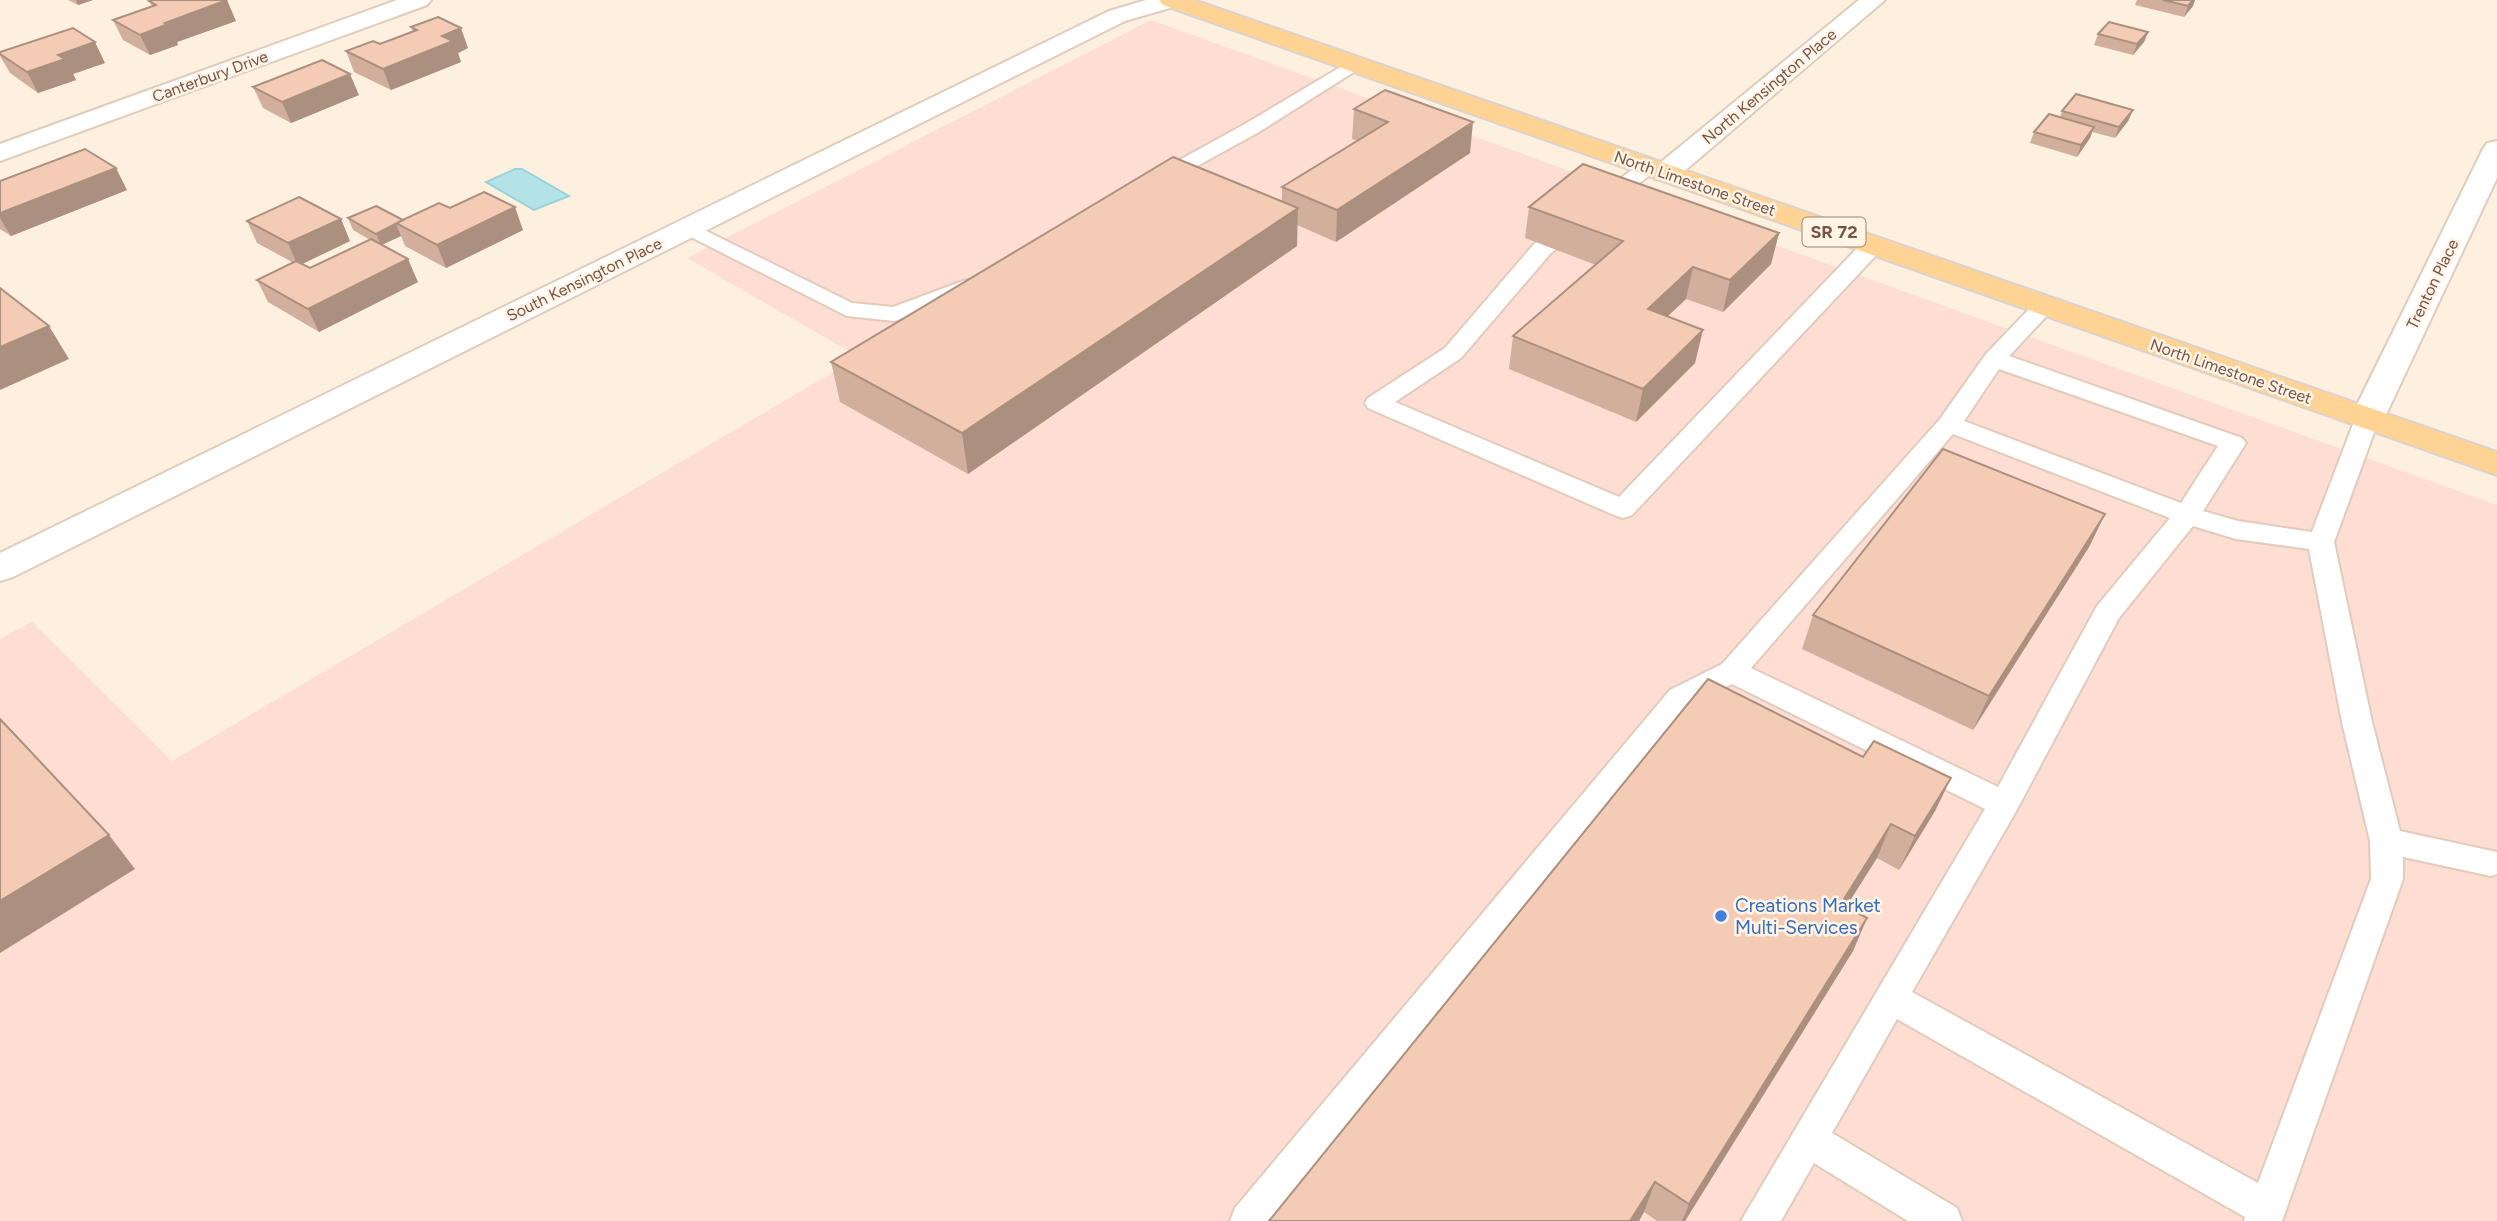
<svg xmlns="http://www.w3.org/2000/svg" width="2497" height="1221" font-family="Figtree,sans-serif">
<style>
.commercial{fill:#feddd2}
.water{fill:#b3e2e7;stroke:#99d2d9;stroke-width:2}
.lines{fill:none;stroke-linecap:round;stroke-linejoin:round}
.service-casing{stroke:#e1ccbb;stroke-width:4}
.minor-casing{stroke:#e1ccbb;stroke-width:4}
.primary-casing{stroke:#dbd3cf;stroke-width:4}
.service{fill:#fff;fill-rule:evenodd}
.minor{fill:#fff;fill-rule:evenodd}
.primary{fill:#ffd394;fill-rule:evenodd}
.wall{fill:#d2af9d}
.shaded-wall{fill:#ab8f7f}
.building{fill:#f4ccb6;stroke:#ab8f7f;stroke-width:2}
.shop-dot{fill:#3f7fe0;stroke:#fff4e6;stroke-width:2.5}
.labels{text-anchor:middle;stroke-width:5;stroke-linejoin:round;paint-order:stroke}
.far-street-label{font-size:16px;fill:#745446;stroke:#fff4e6}
.shield{fill:#fff4e6;stroke:#9e8476;stroke-width:2}
.shield-label{font-size:18px;font-weight:bold;fill:#745446}
.shop-label{font-size:19px;fill:#366cbe;stroke:#fff4e6;text-anchor:start}
</style>
<rect width="100%" height="100%" fill="#fdf0df"/>
<path class="commercial" d="M1151,20L2497,505V1221H0V639L32,622L172,761L859,357L687,258Z"/>
<path class="water" d="M515,169H522L569,196L534,210L486,182Z"/>
<g class="lines">
<defs>
<g id="service">
<path d="M1354,59L1363,64L1360,68L1259,132L1161,186H1147L1144,182L1147,178L1245,124Z"/>
<path d="M1648,161L1655,163L1658,167L1655,171L1550,254L1461,358L1395,402L1619,497L1865,240H1881L1884,245L1881,250L1632,515L1623,518L1614,515L1368,408L1365,403L1368,398L1445,348L1534,244L1641,163Z"/>
<path d="M688,222L852,303L893,307L966,280L974,282L977,287L974,292L955,302L894,321L847,316L681,232L677,228L681,224Z"/>
<path d="M2045,299L2053,301L2056,306L2009,356L2242,438L2246,443L2203,511L2238,521L2312,532L2355,419L2358,414L2367,412L2376,414L2379,419L2334,542L2372,722L2400,831L2497,852V874L2491,876L2403,857V879L2282,1221H2244L2245,1217L1897,1019L1832,1133L1957,1208L1962,1221H1908L1814,1163L1781,1221H1741L1985,809L1732,684L1690,706L1273,1221H1230L1235,1208L1670,690L1722,664L1940,419L1986,354L2037,301ZM1999,369L2218,446L2181,503L1964,421ZM1953,434L2170,518L2097,606L1998,787L1751,668ZM2193,526L2236,539L2309,549L2342,722L2370,841L2371,879L2258,1183L1912,992L2015,813L2119,618Z"/>
</g>
<g id="minor">
<path d="M397,0H431L427,5L0,161V144Z"/>
<path d="M1146,0H1184L1180,5L1125,21L13,577L0,581V553L1109,11Z"/>
<path d="M1859,0H1885L1675,179L1665,181L1655,179L1651,173L1655,167Z"/>
<path d="M2497,141V178L2384,419L2379,426L2367,429L2355,426L2350,419L2483,149L2487,143Z"/>
</g>
<path id="primary" d="M1159,0H1194L2497,452V475L1163,5Z"/>
</defs>
<use href="#service" class="service-casing"/>
<use href="#minor" class="minor-casing"/>
<use href="#primary" class="primary-casing"/>
<use href="#service" class="service"/>
<use href="#minor" class="minor"/>
<use href="#primary" class="primary"/>
</g>
<g class="wall">
<path d="M68,0H93L78,5Z"/>
<path d="M2137,0H2195L2193,6L2184,17L2135,5Z"/>
<path d="M149,1L236,21L177,42L178,45L150,55L123,40L113,20L152,6Z"/>
<path d="M411,27L468,48L458,53L461,62L391,90L354,72L346,51L380,44L413,32Z"/>
<path d="M2148,32L2144,42L2133,55L2094,45L2098,34Z"/>
<path d="M0,52L105,63L73,74L76,80L38,93L10,73L0,56Z"/>
<path d="M253,87L359,95L291,123L263,108Z"/>
<path d="M1354,109L1470,153L1336,242L1297,225V246L968,474L840,402L831,362L1282,201V187L1358,141L1352,139Z"/>
<path d="M2133,110L2128,121L2115,138L2092,132L2090,138L2077,157L2030,143L2034,132L2060,117L2062,111Z"/>
<path d="M0,181L127,190L11,236L0,229Z"/>
<path d="M1529,207L1779,233L1771,264L1723,312L1686,299L1668,316L1695,363L1636,422L1509,369L1513,336L1596,265L1525,238Z"/>
<path d="M450,208L523,230L446,268L405,246L401,236L382,245L418,282L319,332L268,302L257,280L292,262L257,243L247,221L350,241L302,264L310,268L370,240L353,230L348,218L403,220Z"/>
<path d="M2105,514L2089,547L1973,730L1802,649L1813,615Z"/>
<path d="M1863,757L1951,778L1935,811L1899,870L1877,858L1846,906L1867,918L1853,951L1685,1221H1657L1644,1212L1269,1221Z"/>
</g>
<g class="shaded-wall">
<path d="M76,0H93L78,5Z"/>
<path d="M227,0L236,21L177,42L178,45L150,55L140,35L165,23Z"/>
<path d="M2193,0H2195L2193,6L2184,17L2188,6Z"/>
<path d="M461,28L468,48L458,53L461,62L391,90L383,69L442,36Z"/>
<path d="M2148,32L2144,42L2133,55L2137,44Z"/>
<path d="M95,42L105,63L73,74L76,80L38,93L27,72L58,55Z"/>
<path d="M350,74L359,95L291,123L282,102Z"/>
<path d="M2133,110L2128,121L2115,138L2119,127Z"/>
<path d="M1473,122L1470,153L1336,242L1337,210Z"/>
<path d="M2094,127L2090,138L2077,157L2081,145Z"/>
<path d="M116,168L127,190L11,236L0,218V213Z"/>
<path d="M515,207L523,230L446,268L437,245Z"/>
<path d="M1298,208L1297,246L968,474L962,433Z"/>
<path d="M341,219L350,241L298,266L288,243Z"/>
<path d="M396,224L401,236L381,245L376,234Z"/>
<path d="M1779,233L1771,264L1723,312L1730,280Z"/>
<path d="M408,259L418,282L319,332L308,309Z"/>
<path d="M1693,267L1686,299L1641,341L1648,309Z"/>
<path d="M49,326L69,359L0,390V347Z"/>
<path d="M1703,330L1695,363L1636,422L1643,389Z"/>
<path d="M2105,514L2089,547L1973,730L1989,696Z"/>
<path d="M1951,778L1935,811L1899,870L1915,836Z"/>
<path d="M1891,824L1877,858L1827,937L1841,904Z"/>
<path d="M109,835L135,869L0,953V901Z"/>
<path d="M1867,918L1853,951L1685,1221H1682L1689,1204Z"/>
<path d="M1655,1182L1644,1212L1639,1221H1630Z"/>
</g>
<g class="building">
<path d="M153,0H227L165,23L168,24L140,35L113,20L156,5L149,1Z"/>
<path d="M2163,0H2193L2188,6Z"/>
<path d="M438,17L461,28L442,36L453,41L383,69L346,51L373,41L380,44L417,30L411,27Z"/>
<path d="M2109,22L2148,32L2137,44L2098,34Z"/>
<path d="M73,28L95,42L58,55L65,59L27,72L0,54V52Z"/>
<path d="M322,60L350,74L282,102L253,87Z"/>
<path d="M1385,90L1473,122L1337,210L1282,187L1388,122L1354,109Z"/>
<path d="M2076,94L2133,110L2119,127L2062,111Z"/>
<path d="M2049,114L2094,127L2081,145L2034,132Z"/>
<path d="M85,149L116,168L0,213V181Z"/>
<path d="M1173,157L1298,208L962,433L831,362Z"/>
<path d="M1583,164L1779,233L1730,280L1693,267L1648,309L1703,330L1643,389L1513,336L1623,241L1529,207Z"/>
<path d="M484,192L515,207L437,245L396,223L439,203L450,208Z"/>
<path d="M299,197L341,219L288,243L247,221Z"/>
<path d="M376,206L403,220L376,234L348,218Z"/>
<path d="M371,239L408,259L308,309L257,280L296,261L310,268Z"/>
<path d="M0,288L49,326L0,347Z"/>
<path d="M1943,449L2105,514L1989,696L1813,615Z"/>
<path d="M1708,679L1863,757L1874,741L1951,778L1915,836L1891,824L1841,904L1867,918L1689,1204L1655,1182L1630,1221H1269Z"/>
<path d="M0,719L109,835L0,901Z"/>
</g>
<circle class="shop-dot" cx="1721" cy="916" r="7"/>
<g class="labels">
<g class="far-street-label">
<text transform="translate(210 76) rotate(-20)" y="6">Canterbury Drive</text>
<text transform="translate(1769 86) rotate(-40)" y="6">North Kensington Place</text>
<text transform="translate(1695 183) rotate(19)" y="6">North Limestone Street</text>
<text transform="translate(584 279) rotate(-26)" y="6">South Kensington Place</text>
<text transform="translate(2432 284) rotate(-64)" y="6">Trenton Place</text>
<text transform="translate(2231 371) rotate(19)" y="6">North Limestone Street</text>
</g>
<rect class="shield" x="1802.5" y="217.5" width="63" height="29" rx="5"/>
<g class="shield-label">
<text x="1834" y="238">SR 72</text>
</g>
<g class="shop-label">
<text x="1735" y="912">Creations Market<tspan x="1735" dy="22">Multi-Services</tspan></text>
</g>
</g>
</svg>
